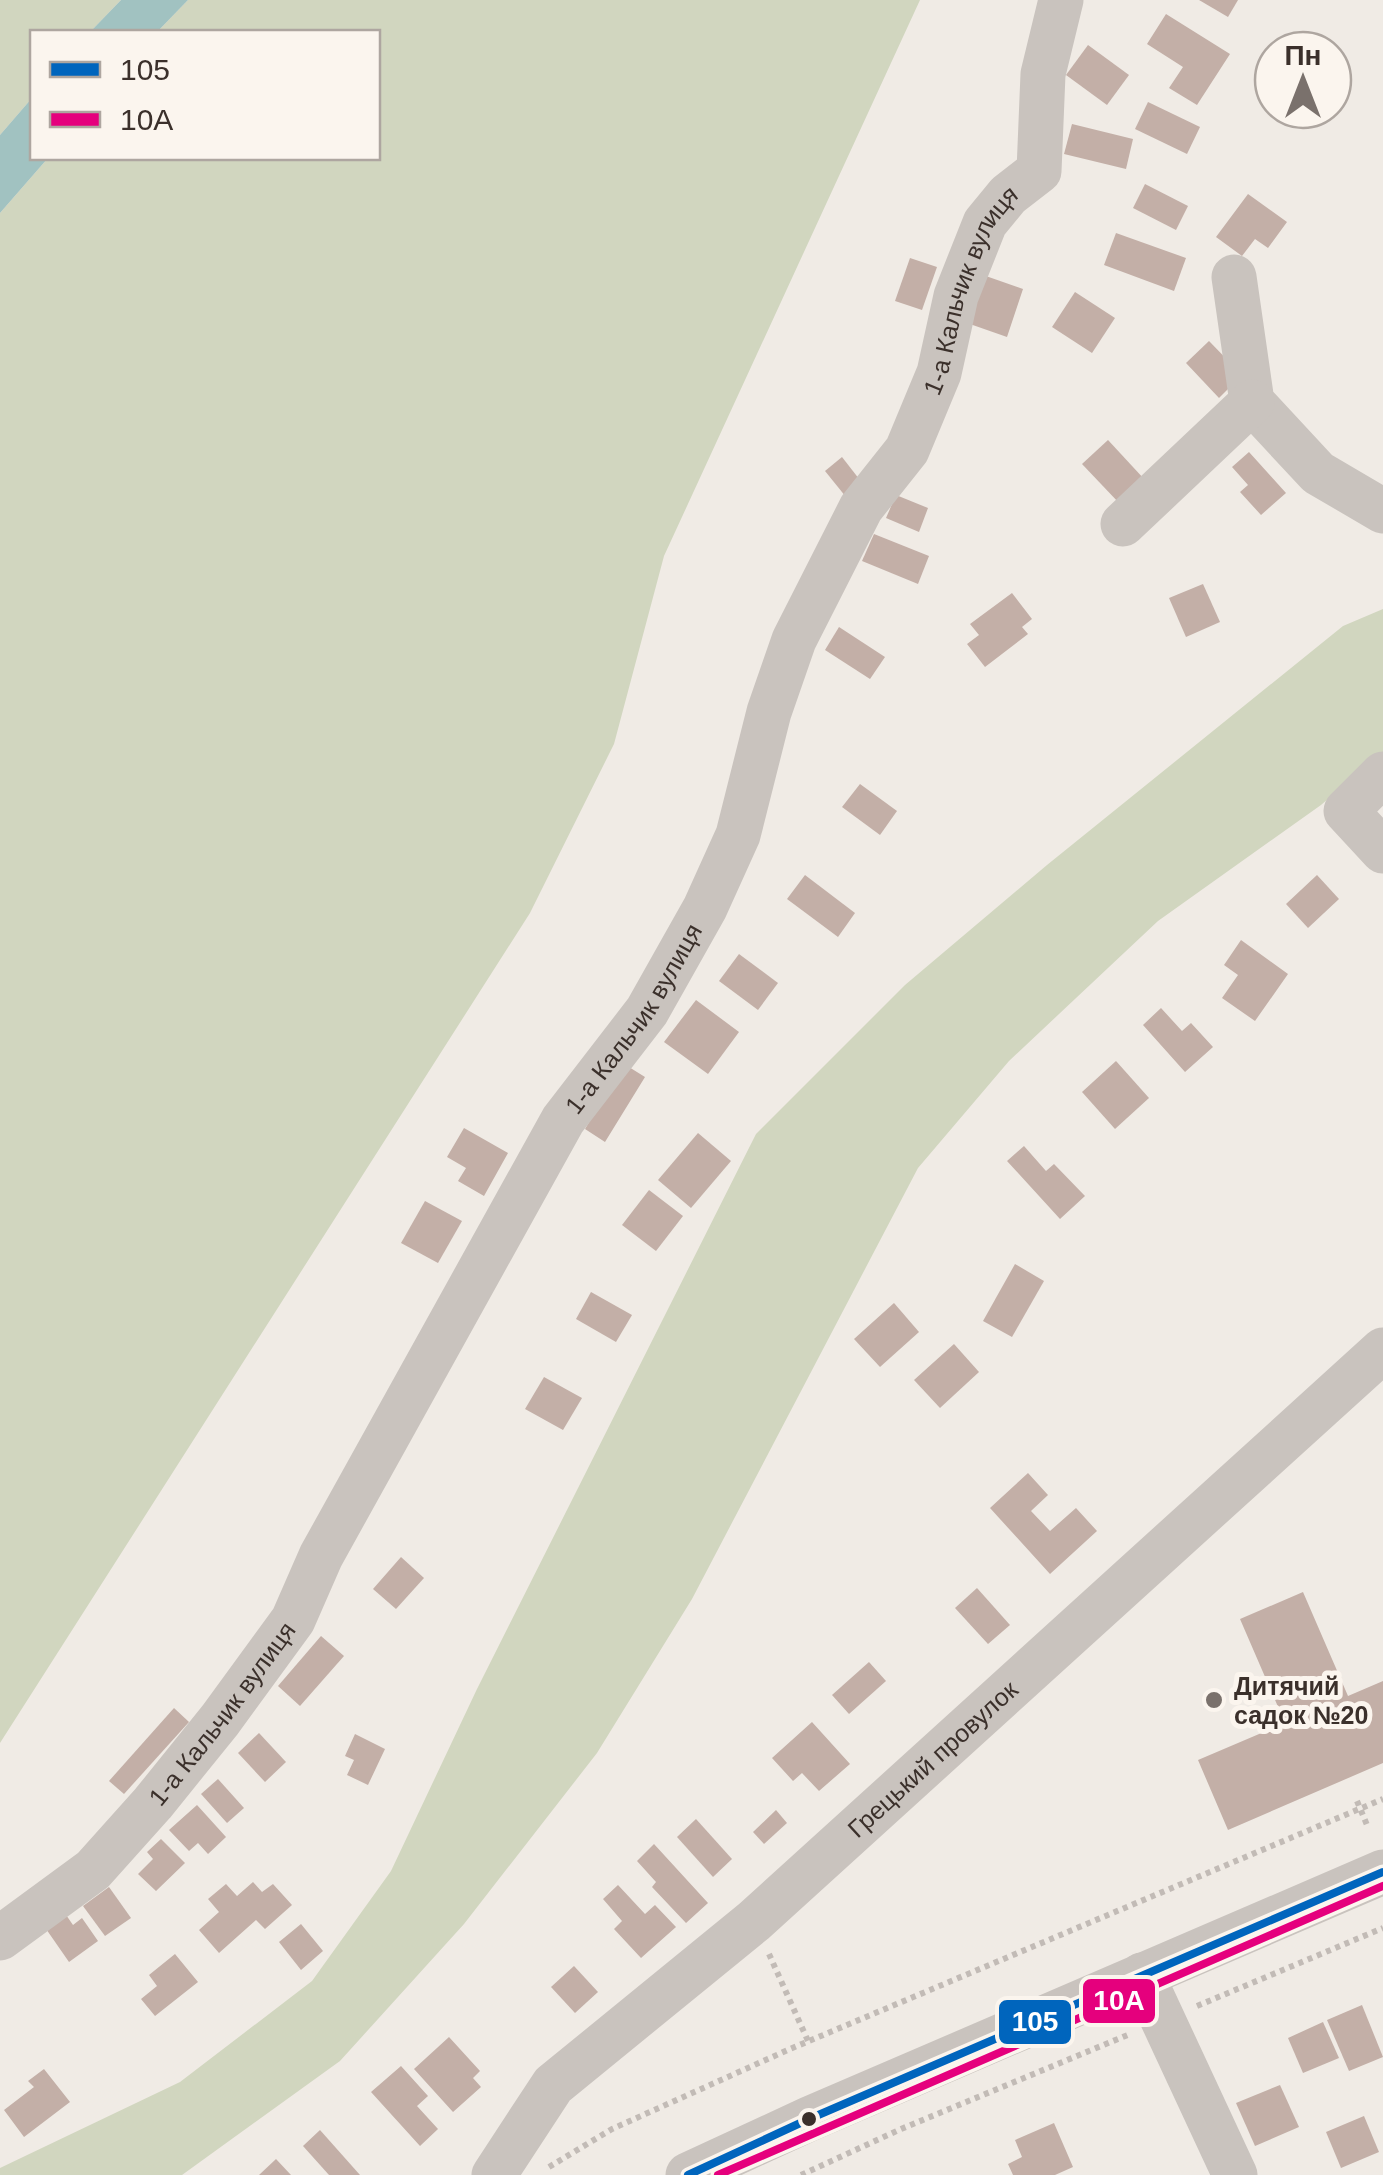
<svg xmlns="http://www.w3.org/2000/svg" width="1383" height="2175" font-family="Arial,sans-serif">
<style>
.green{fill:#d1d6bf}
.water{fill:#a1c2c1}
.building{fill:#c3afa7}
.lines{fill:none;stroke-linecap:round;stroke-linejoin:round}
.path{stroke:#c2bbb6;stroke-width:6;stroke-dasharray:5 5;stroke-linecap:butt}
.minor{stroke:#c9c3be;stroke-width:45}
.bus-1-casing{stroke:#fbf5ee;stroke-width:15}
.bus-2-casing{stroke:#fbf5ee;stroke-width:15}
.bus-1{stroke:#0065bd;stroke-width:8}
.bus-2{stroke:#e5007d;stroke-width:8}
.poi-dot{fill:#7a716c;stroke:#fbf5ee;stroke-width:4}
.bus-dot{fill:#3b302b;stroke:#fbf5ee;stroke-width:4}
.labels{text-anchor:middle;stroke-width:10;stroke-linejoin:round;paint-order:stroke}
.street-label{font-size:25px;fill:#3b302b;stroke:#fbf5ee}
.poi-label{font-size:25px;font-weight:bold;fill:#3b302b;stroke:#fbf5ee;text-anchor:start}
.line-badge{stroke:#fbf5ee;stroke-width:4}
.badge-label{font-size:28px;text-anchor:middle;font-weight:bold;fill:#fff}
</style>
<rect width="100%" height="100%" fill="#f0ebe5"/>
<g class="green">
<path d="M0,0H121L90,32H32V98L0,135Z"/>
<path d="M188,0H920L664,556L614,744L530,913L0,1743V213L48,158H378V32H157Z"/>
<path d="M1383,609V752L1321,805L1158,921L1009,1061L918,1168L692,1599L597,1753L464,1924L340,2061L182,2175H0V2168L180,2082L312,1981L391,1871L477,1689L756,1134L905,985L1047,865L1343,626Z"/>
</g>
<g class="water">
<path d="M121,0H188L157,32H90Z"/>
<path d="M32,98V158H48L0,213V135Z"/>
</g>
<g class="building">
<path d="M1199,0H1238L1228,17Z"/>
<path d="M1166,14L1230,54L1197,105L1169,88L1183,67L1147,44Z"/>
<path d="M1088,45L1129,75L1107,105L1066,75Z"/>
<path d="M1148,102L1200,127L1187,154L1135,129Z"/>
<path d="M1072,124L1133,139L1126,169L1064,154Z"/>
<path d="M1145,184L1188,206L1176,230L1133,208Z"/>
<path d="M1248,194L1287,222L1268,248L1255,239L1242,256L1216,237Z"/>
<path d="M1116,233L1186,258L1174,291L1104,265Z"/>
<path d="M910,258L937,267L922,310L895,301Z"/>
<path d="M983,275L1023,289L1007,337L967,323Z"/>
<path d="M1075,292L1115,318L1092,353L1052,327Z"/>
<path d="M1209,341L1242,375L1219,398L1186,363Z"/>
<path d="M1108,440L1145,480L1120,504L1082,464Z"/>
<path d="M1249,452L1286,493L1261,515L1240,492L1248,485L1232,467Z"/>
<path d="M842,457L863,484L846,497L825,471Z"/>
<path d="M896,495L928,508L919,532L886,518Z"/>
<path d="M874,534L929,556L918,584L862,561Z"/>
<path d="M1203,584L1220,622L1186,637L1169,598Z"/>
<path d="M1012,593L1032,619L1022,627L1028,634L985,667L967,644L979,635L970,624Z"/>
<path d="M839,627L885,657L870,679L825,650Z"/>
<path d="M860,784L897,811L880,835L842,807Z"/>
<path d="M805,875L855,913L838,937L787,899Z"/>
<path d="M1317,875L1339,899L1308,928L1286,904Z"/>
<path d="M1241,940L1288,974L1255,1021L1222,998L1238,975L1224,965Z"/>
<path d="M739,954L778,983L758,1010L719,981Z"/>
<path d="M696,1000L739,1032L708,1074L664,1042Z"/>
<path d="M1161,1008L1182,1031L1191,1023L1213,1047L1185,1072L1143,1025Z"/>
<path d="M616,1059L645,1077L605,1142L585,1129L610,1087Z"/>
<path d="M1116,1061L1149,1098L1115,1129L1082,1092Z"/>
<path d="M464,1128L508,1153L484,1196L458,1181L466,1168L447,1157Z"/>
<path d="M698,1133L731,1161L691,1208L658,1180Z"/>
<path d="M1024,1146L1046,1171L1054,1164L1085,1196L1060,1219L1007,1161Z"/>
<path d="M649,1190L683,1216L656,1251L622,1225Z"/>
<path d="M425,1201L462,1221L438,1263L401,1243Z"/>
<path d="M1015,1264L1044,1281L1012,1337L983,1321Z"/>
<path d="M591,1292L632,1315L616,1342L576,1319Z"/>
<path d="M894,1303L919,1332L880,1367L854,1339Z"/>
<path d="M954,1344L979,1372L940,1408L914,1380Z"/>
<path d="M544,1377L582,1398L563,1430L525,1409Z"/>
<path d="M1028,1473L1048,1495L1031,1511L1050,1531L1076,1508L1097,1531L1050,1574L990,1508Z"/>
<path d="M401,1557L424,1578L396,1609L373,1589Z"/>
<path d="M977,1588L1010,1625L988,1644L955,1608Z"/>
<path d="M1303,1592L1348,1696L1383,1681V1763L1228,1830L1198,1760L1285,1723L1240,1619Z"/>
<path d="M321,1636L344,1656L300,1706L278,1686Z"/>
<path d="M869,1662L886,1681L849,1714L832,1695Z"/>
<path d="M174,1708L189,1722L124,1794L109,1781Z"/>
<path d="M812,1722L850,1764L819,1791L802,1773L793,1781L772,1758Z"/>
<path d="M259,1733L286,1762L265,1782L238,1753Z"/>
<path d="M355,1734L385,1749L368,1785L347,1775L354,1760L345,1756Z"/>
<path d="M218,1779L244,1808L227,1823L201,1794Z"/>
<path d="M197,1805L226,1837L208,1854L198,1843L189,1851L169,1830Z"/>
<path d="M776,1810L787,1823L764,1844L753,1832Z"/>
<path d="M696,1819L732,1859L713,1877L677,1837Z"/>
<path d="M161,1839L185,1863L156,1891L138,1874L153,1859L147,1852Z"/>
<path d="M654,1844L708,1903L686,1923L652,1887L656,1882L637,1861Z"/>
<path d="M253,1882L262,1892L273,1884L292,1905L265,1929L256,1920L219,1953L199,1930L219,1912L208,1899L226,1884L237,1896Z"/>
<path d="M618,1885L645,1914L655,1905L676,1927L641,1958L614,1929L622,1921L603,1899Z"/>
<path d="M109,1887L131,1918L105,1936L83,1906Z"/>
<path d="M64,1912L73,1925L82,1918L98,1941L69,1962L44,1926Z"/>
<path d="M301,1924L323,1951L301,1970L279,1942Z"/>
<path d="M175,1954L198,1982L155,2016L141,1999L157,1986L149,1975Z"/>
<path d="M574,1966L598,1992L575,2013L551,1987Z"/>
<path d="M1362,2005L1383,2057L1349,2071L1327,2020Z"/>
<path d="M1323,2022L1339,2058L1303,2073L1288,2038Z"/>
<path d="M449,2037L480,2071L473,2078L481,2087L453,2112L414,2069Z"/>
<path d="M401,2066L428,2096L417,2106L438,2129L420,2146L371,2092Z"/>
<path d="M44,2069L70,2102L24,2137L4,2110L34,2087L28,2081Z"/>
<path d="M1280,2085L1299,2127L1255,2146L1236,2103Z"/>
<path d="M1364,2116L1379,2152L1341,2168L1326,2132Z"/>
<path d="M1054,2123L1073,2167L1055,2175H1013L1008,2164L1022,2157L1015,2140Z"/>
<path d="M320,2130L360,2175H329L303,2146Z"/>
<path d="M276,2159L291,2175H259Z"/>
</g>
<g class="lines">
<g class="path">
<path d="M1357,1801L1367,1825"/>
<path d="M769,1954L808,2041"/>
<path d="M1197,2006L1383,1928"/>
<path d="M549,2167L612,2129L790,2049L1383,1799"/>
<path d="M801,2175L901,2129L1130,2034"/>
</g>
<g class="minor">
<path d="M1234,277L1252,402L1318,473L1383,511"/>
<path d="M1123,524L1252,402"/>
<path d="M1383,774L1346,811L1383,851"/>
<path id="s1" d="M0,1938L93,1870L153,1803L220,1720L293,1620L321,1556L563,1120L647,1011L705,908L738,835L769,712L794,640L861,508L907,450L939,373L956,296L985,223L1008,195L1039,171L1043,74L1061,0"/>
<path d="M1142,1975L1235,2175"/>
<path id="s2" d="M494,2175L553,2085L754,1921L1383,1350"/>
<path d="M688,2175L809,2119L1383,1872"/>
</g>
<defs>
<path id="bus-1" d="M688,2175L809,2119L1383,1872"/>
<path id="bus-2" d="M718,2175L1383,1886"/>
</defs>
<use href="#bus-1" class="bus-1-casing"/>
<use href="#bus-2" class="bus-2-casing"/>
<use href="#bus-1" class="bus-1"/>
<use href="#bus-2" class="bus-2"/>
</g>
<circle class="poi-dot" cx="1214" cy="1700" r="10"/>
<circle class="bus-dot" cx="809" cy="2119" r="9"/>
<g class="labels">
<g class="street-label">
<text dy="9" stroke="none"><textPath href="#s1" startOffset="1938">1-а Кальчик вулиця</textPath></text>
<text dy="9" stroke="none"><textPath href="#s1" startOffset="1128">1-а Кальчик вулиця</textPath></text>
<text dy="9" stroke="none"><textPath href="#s1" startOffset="318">1-а Кальчик вулиця</textPath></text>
<text dy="9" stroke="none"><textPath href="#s2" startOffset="608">Грецький провулок</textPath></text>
</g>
<g class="poi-label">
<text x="1234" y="1695">Дитячий<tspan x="1234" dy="29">садок №20</tspan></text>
</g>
</g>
<g class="line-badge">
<rect x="1081" y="1977" width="76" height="48" rx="10" fill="#e5007d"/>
<rect x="997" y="1998" width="76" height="48" rx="10" fill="#0065bd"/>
</g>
<g class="badge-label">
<text x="1119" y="2010">10А</text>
<text x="1035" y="2031">105</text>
</g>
<rect x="30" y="30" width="350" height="130" fill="#fbf5ee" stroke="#aea6a0" stroke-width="2.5"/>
<rect x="50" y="62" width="50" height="15" fill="#0065bd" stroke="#aea6a0" stroke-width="2.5"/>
<text x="120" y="80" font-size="30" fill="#3b302b">105</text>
<rect x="50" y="112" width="50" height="15" fill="#e5007d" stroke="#aea6a0" stroke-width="2.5"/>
<text x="120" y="130" font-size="30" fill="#3b302b">10А</text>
<g transform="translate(1303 80)"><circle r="48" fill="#fbf5ee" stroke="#aea6a0" stroke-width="2.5"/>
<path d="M0-8L18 38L0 25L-18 38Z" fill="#7a716c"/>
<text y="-15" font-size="28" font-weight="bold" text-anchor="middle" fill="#3b302b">Пн</text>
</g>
</svg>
